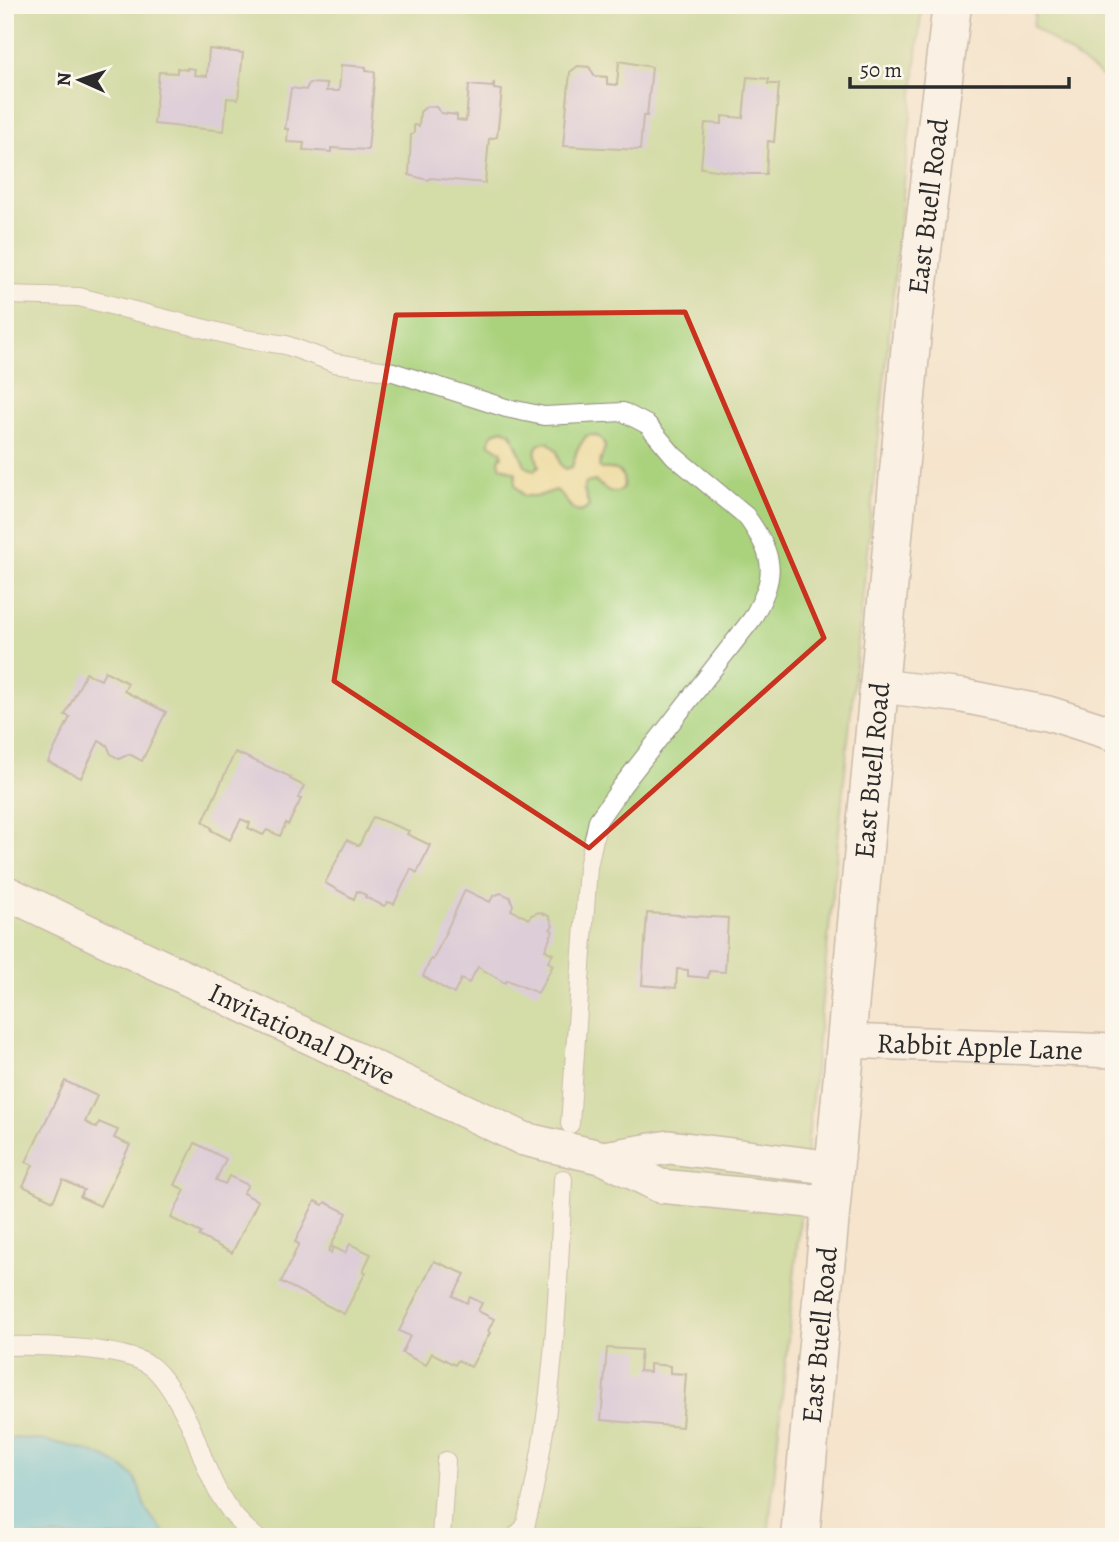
<svg xmlns="http://www.w3.org/2000/svg" width="1119" height="1542" font-family="Alegreya,serif">
<style>
.green{fill:#aad27d;stroke:#6a7e54;stroke-width:2}
.sand{fill:#eeda9e;stroke:#8c8264;stroke-width:2}
.water{fill:#5ec6db;stroke:#447883;stroke-width:2}
.building{fill:#bfb2e6}
.lines{fill:none;stroke-linecap:round;stroke-linejoin:round}
.service-casing{stroke:#90887c;stroke-width:20}
.minor-casing{stroke:#90887c;stroke-width:36}
.tertiary-casing{stroke:#90887c;stroke-width:41}
.service{stroke:#fff;stroke-width:18}
.minor{stroke:#fff;stroke-width:33}
.tertiary{stroke:#fff;stroke-width:38}
.marked{fill:none;stroke:#c8321e;stroke-width:5;stroke-linejoin:round}
.labels{text-anchor:middle;stroke-width:5;stroke-linejoin:round;paint-order:stroke}
.street-label{font-size:28px;fill:#2b2b2b;stroke:#fbf7ec}
</style>
<rect width="100%" height="100%" fill="#fbf7ec"/>
<filter id="ink" filterUnits="userSpaceOnUse"><feTurbulence type="fractalNoise" baseFrequency=".0143" numOctaves="2"/><feDisplacementMap in="SourceGraphic" scale="14" xChannelSelector="R" yChannelSelector="G"/><feConvolveMatrix kernelMatrix="1 2 1 2 8 2 1 2 1" color-interpolation-filters="sRGB"/></filter>
<filter id="wash" filterUnits="userSpaceOnUse"><feTurbulence type="fractalNoise" baseFrequency=".00686" numOctaves="4" result="noise"/><feDisplacementMap in="SourceGraphic" scale="28" xChannelSelector="R" yChannelSelector="G"/><feGaussianBlur stdDeviation="1.57" result="paint"/><feColorMatrix in="noise" values="0 0 0 0 0 0 0 0 0 0 0 0 0 0 0 0 0 1.4 0 .05"/><feComposite in="paint" operator="in"/></filter>
<g filter="url(#wash)">
<rect width="100%" height="100%" fill="#f5e4cc"/>
<g class="green">
<path d="M5,5H922L768,1537H5Z"/>
<path d="M1036,5H1114V85L1033,26Z"/>
</g>
<path class="sand" d="M503,429L511,433L526,467L534,471L539,466C535,454 531,443 548,442L557,451L560,464L565,469L572,467L577,450L586,436C595,433 603,437 605,447L599,466L601,469C616,468 627,471 623,488C612,498 605,488 595,481L586,483L584,490L589,506C575,523 567,498 556,490L539,496H524L515,485L516,473L500,466L499,459L502,456L501,451L490,444C489,435 495,431 503,429Z"/>
<path class="water" d="M16,1438C52,1440 107,1450 133,1476C140,1483 141,1497 145,1506C149,1517 161,1527 168,1537H5V1440Z"/>
<g id="blocks">
<g class="building">
<path d="M209,49L243,53L238,99L227,98L224,131L154,124L159,72L177,73V68L187,70V68L195,69L194,75L207,76Z"/>
<path d="M619,61L652,67L647,116H643L640,150L563,146L570,72L578,66L589,67L595,76L607,77V84L617,85Z"/>
<path d="M341,65L366,67V71L375,72L368,150L331,148V152L303,150L304,143L287,142L288,129H285L291,88L306,90L309,83L327,84L326,91H339Z"/>
<path d="M747,77L769,79L768,84H779L774,142L768,141L766,174H746L701,168L705,123L722,124V116L743,118Z"/>
<path d="M494,82V89L502,90L497,137L489,139L485,183L431,178L428,180L409,175L411,135L414,133V125L419,126L420,112L427,106L436,107L441,113L457,115V120L466,121L469,85L492,87Z"/>
<path d="M105,671L128,683L124,691L166,712L142,761L129,754L119,759L111,754L107,745L99,741L81,778L48,762L70,717L65,715L86,673L101,680Z"/>
<path d="M235,752L291,777L290,779L304,786L298,798L301,799L288,825L286,823L280,836L267,830L263,835L248,828L250,823L241,819L230,840L211,830L212,828L203,822Z"/>
<path d="M373,817L409,831L407,834L430,845L417,873L411,869L394,904L388,902L384,906L365,897L366,895L357,891L354,899L325,883L347,840L359,846Z"/>
<path d="M465,890L490,902L493,896L501,893L510,897L513,905L511,910L529,919L531,915L539,912L549,916L553,926L550,929L553,931L545,950L553,954L548,962L553,965L538,993L507,980L505,983L478,967L469,983L461,979L454,994L423,976L431,959L433,960Z"/>
<path d="M647,913L728,918L725,972L709,971L708,978L688,976V970L677,969L676,988L642,985Z"/>
<path d="M65,1081L97,1096L85,1122L97,1128L99,1122L118,1130L114,1138L130,1145L100,1206L80,1197L84,1190L63,1180L53,1201L23,1186L33,1165L26,1162Z"/>
<path d="M195,1143L226,1159L216,1180L225,1184L229,1176L248,1185L243,1193L258,1201L232,1253L199,1236L201,1233L171,1218L185,1190L175,1185Z"/>
<path d="M315,1201L323,1205L325,1202L347,1213L328,1252L331,1253L333,1247L345,1253L350,1244L371,1254L363,1271L366,1272L344,1314L281,1282L299,1244L295,1242Z"/>
<path d="M434,1261L465,1274L453,1296L467,1303L470,1297L482,1303L478,1311L494,1319L488,1331L490,1333L471,1367L458,1360L455,1365L432,1353L426,1365L402,1353L410,1336L399,1331Z"/>
<path d="M607,1348L641,1350L639,1371L650,1372V1364L670,1366V1373L686,1374L682,1427L601,1420Z"/>
</g>
</g>
</g>
<g filter="url(#ink)">
<use href="#blocks" fill-opacity="0" stroke="#90887c" stroke-width="2"/>
<g class="lines">
<defs>
<g id="service">
<path d="M5,295L79,297L245,339L286,345L335,363L393,372L506,408L544,416L623,412L648,425L674,456L746,516C776,558 777,575 752,619L622,786L598,820L588,867L570,1124"/>
<path d="M5,1346C39,1345 121,1347 149,1365C167,1376 190,1422 197,1442C211,1481 223,1511 256,1537"/>
<path d="M441,1537L446,1461"/>
<path d="M515,1537L525,1527C554,1414 558,1295 563,1179"/>
</g>
<g id="minor">
<path d="M880,686L963,696L1048,713L1114,734"/>
<path id="s1" d="M5,892L524,1139L604,1158L660,1186L830,1203"/>
<path id="s2" d="M845,1041L1114,1051"/>
<path d="M604,1158L669,1147L834,1168"/>
</g>
<g id="tertiary">
<path id="s3" d="M800,1537L912,332L952,5"/>
</g>
</defs>
<use href="#service" class="service-casing"/>
<use href="#minor" class="minor-casing"/>
<use href="#tertiary" class="tertiary-casing"/>
<use href="#service" class="service"/>
<use href="#minor" class="minor"/>
<use href="#tertiary" class="tertiary"/>
</g>
</g>
<path d="M0 0H1119V1542H0ZM685,312L824,638L589,848L334,681L396,315Z" fill="#f5e4cc" fill-opacity=".55" fill-rule="evenodd"/>
<path class="marked" d="M685,312L824,638L589,848L334,681L396,315Z"/>
<g class="labels">
<g class="street-label">
<text dy="10" stroke="none"><textPath href="#s3" startOffset="1337">East Buell Road</textPath></text>
<text dy="10" stroke="none"><textPath href="#s3" startOffset="770">East Buell Road</textPath></text>
<text dy="10" stroke="none"><textPath href="#s1" startOffset="329">Invitational Drive</textPath></text>
<text dy="10" stroke="none"><textPath href="#s2" startOffset="135">Rabbit Apple Lane</textPath></text>
<text dy="10" stroke="none"><textPath href="#s3" startOffset="203">East Buell Road</textPath></text>
</g>
</g>
<rect width="1119" height="1542" fill="none" stroke="#fbf7ec" stroke-width="28"/>
<g transform="translate(80 80) rotate(273)" stroke="#fbf7ec" stroke-width="5" paint-order="stroke">
<path d="M0-5L12 26L0 18L-12 26Z" fill="#2b2b2b"/>
<text y="-10" font-size="19" font-weight="bold" text-anchor="middle" fill="#2b2b2b">N</text>
</g>
<path d="M850 77v10h219v-10" fill="none" stroke="#2b2b2b" stroke-width="3.5"/>
<text x="860" y="77" font-size="21" fill="#2b2b2b" stroke="#fbf7ec" stroke-width="5" paint-order="stroke">50 m</text>
</svg>
